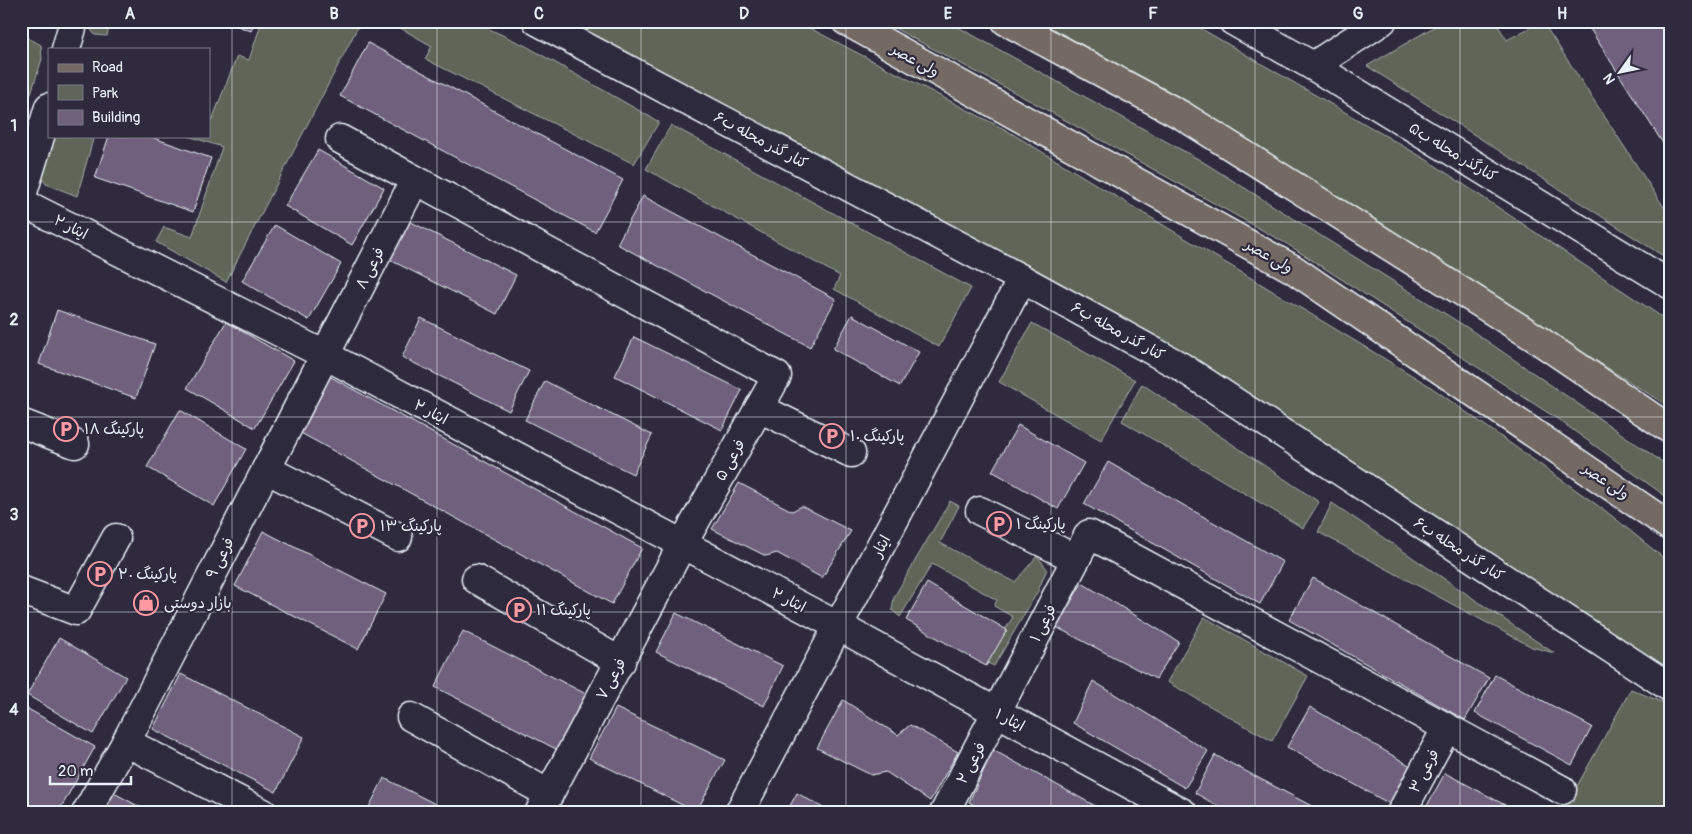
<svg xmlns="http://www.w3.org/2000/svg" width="1692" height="834" font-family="Pangolin,'Playpen Sans Arabic',sans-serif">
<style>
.green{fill:#5f6659;stroke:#a4aca8}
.building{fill:#70617d;stroke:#e8f1f8}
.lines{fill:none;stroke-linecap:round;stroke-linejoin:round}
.minor-casing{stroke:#e8f1f8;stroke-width:31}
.major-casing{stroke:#e8f1f8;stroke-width:31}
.minor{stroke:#2f2a3d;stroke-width:28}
.major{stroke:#756964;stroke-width:28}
.grid{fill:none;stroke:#e8f1f8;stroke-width:1;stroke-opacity:0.55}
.labels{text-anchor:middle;stroke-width:4.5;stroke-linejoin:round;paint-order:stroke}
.street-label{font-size:15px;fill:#e8f1f8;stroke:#2f2a3d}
.poi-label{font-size:15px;fill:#e8f1f8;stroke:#2f2a3d;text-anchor:start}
.neatline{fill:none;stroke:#e8f1f8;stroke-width:2}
.grid-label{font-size:16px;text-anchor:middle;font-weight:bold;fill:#e8f1f8}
</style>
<rect width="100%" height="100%" fill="#2f2a3d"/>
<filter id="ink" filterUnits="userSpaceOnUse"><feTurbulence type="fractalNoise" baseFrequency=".02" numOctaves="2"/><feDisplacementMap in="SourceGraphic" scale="10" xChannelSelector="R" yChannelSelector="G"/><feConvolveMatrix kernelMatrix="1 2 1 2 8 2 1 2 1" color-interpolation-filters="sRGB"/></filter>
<g filter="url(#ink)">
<g class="green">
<path d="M89,21H111L107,36L95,35L89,27Z"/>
<path d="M262,21H361L226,282L156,242L164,227L192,237L222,147L188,136H209V119L212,120L237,56L249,60Z"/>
<path d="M388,21H472L526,46L659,122L634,164L425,59L432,46Z"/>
<path d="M562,21H796L1006,130L1428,385L1607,512L1671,564V676L1480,548Z"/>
<path d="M881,21H947L1200,160L1468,328L1671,468V500L1556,418L1287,244L1038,105Z"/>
<path d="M1035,21H1188L1427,160L1671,323V408L1202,112Z"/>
<path d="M1444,21H1495L1507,40L1542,21L1671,218V261L1367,66Z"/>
<path d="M26,37L41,45L42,59L26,109L21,108V54Z"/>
<path d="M671,125L971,288L939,347L834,289L840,276L646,169Z"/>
<path d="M49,136H94L77,196L46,184L40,174Z"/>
<path d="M1032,323L1135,380L1101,440L999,382Z"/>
<path d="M1142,384L1319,502L1303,528L1122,421Z"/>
<path d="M950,501L959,506L940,543L1015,582L1037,556L1047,569L1038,591L994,666L985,662L1013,617L994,606L997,600L932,564L900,617L892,610L894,597Z"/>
<path d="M1332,503L1554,653L1532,647L1318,532Z"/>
<path d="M1204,617L1308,676L1272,741L1167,682Z"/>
<path d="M1631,689L1671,706V813H1562Z"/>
</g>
<g class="building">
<path d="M224,21H255L251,31Z"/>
<path d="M1585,21H1660L1671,38V156Z"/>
<path d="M368,43L623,180L595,232L340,96Z"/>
<path d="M109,136H148L211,158L193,212L95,178Z"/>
<path d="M318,150L384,188L352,245L285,206Z"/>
<path d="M643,196L836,299L810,347L617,244Z"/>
<path d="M409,221L516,275L497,314L390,260Z"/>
<path d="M275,225L341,264L309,320L242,281Z"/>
<path d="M57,310L155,344L136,398L39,364Z"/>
<path d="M852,315L919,352L900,386L833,349Z"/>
<path d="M421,318L529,371L509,411L402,357Z"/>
<path d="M226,322L294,361L255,428L187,388Z"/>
<path d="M634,337L742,390L722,430L615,376Z"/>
<path d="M329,376L642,548L612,604L299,432Z"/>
<path d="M545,381L652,435L633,474L525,420Z"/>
<path d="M180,410L246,449L214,506L147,467Z"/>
<path d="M1018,425L1084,463L1058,509L992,471Z"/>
<path d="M1108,462L1283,562L1260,604L1084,504Z"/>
<path d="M739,483L792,511L802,506L851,531L822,578L777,553L766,556L712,529Z"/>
<path d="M263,531L386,594L358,649L235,586Z"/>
<path d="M1313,578L1489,678L1465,720L1289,620Z"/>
<path d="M927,583L1007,630L986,666L906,620Z"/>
<path d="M1082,583L1179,642L1156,679L1056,627Z"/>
<path d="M676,613L783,666L764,706L656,652Z"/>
<path d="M463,631L586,694L558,750L435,687Z"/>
<path d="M59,638L126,677L93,734L27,695Z"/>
<path d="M181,674L304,737L276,792L153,729Z"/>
<path d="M1495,675L1592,727L1572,765L1475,713Z"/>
<path d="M1093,681L1208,751L1185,788L1073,723Z"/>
<path d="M843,700L898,735L910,725L958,752L930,801L886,772L871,775L817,748Z"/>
<path d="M21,705L95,747L58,813H21Z"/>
<path d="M1310,707L1414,768L1390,804L1287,747Z"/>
<path d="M616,708L725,760L696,812L589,758Z"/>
<path d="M993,750L1099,808L1097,813H988L969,802Z"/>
<path d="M1215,755L1323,812L1230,813L1195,793Z"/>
<path d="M1445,773L1520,813H1428L1424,811Z"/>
<path d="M384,778L453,813H366Z"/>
<path d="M114,793L151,813H103Z"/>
<path d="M797,793L832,813H786Z"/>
</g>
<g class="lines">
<defs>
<g id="minor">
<path d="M537,21L1022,279L1180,366L1671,688"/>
<path d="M1233,21L1313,66L1671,285"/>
<path d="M66,49L74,21"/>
<path d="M1313,66L1382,21"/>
<path d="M340,139L777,376L682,545L539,813"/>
<path d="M21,199L49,107"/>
<path d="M21,202L325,355L838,626L1183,813"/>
<path d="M759,408L851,453"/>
<path d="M21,423L75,444"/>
<path d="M266,469L398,537"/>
<path d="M980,511L1076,559"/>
<path d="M476,579L621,662"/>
<path d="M21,590L76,611L116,538"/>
<path d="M411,717L549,794"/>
<path d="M126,742L263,813"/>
<path d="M86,813L126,742L415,180"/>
<path d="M739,813L1022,279"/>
<path d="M944,813L1089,534L1562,790"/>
<path d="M1401,813L1446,729"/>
</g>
<g id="major">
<path d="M846,21L1293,269L1671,527"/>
<path d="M1006,21L1183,116L1534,337L1671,430"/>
</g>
</defs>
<use href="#minor" class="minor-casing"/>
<use href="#major" class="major-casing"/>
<use href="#minor" class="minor"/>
<use href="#major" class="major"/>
</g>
</g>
<path class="grid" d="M232,21V813M437,21V813M641,21V813M846,21V813M1051,21V813M1255,21V813M1460,21V813M21,222H1671M21,417H1671M21,612H1671"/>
<defs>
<symbol id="parking-ring" viewBox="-11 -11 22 22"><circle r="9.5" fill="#2f2a3d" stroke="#ff9aa2" stroke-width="1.5"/><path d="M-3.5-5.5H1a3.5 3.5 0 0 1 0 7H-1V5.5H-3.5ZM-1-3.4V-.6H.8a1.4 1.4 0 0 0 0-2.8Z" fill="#ff9aa2"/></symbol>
<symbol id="shop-ring" viewBox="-11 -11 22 22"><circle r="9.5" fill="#2f2a3d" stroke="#ff9aa2" stroke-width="1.5"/><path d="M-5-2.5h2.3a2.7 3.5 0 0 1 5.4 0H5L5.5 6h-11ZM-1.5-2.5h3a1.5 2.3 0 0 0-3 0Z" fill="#ff9aa2"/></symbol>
</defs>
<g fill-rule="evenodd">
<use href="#parking-ring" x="52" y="415" width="28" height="28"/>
<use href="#parking-ring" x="818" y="422" width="28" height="28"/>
<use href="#parking-ring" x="985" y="510" width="28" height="28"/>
<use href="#parking-ring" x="348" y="512" width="28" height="28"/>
<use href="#parking-ring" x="86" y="560" width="28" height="28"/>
<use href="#shop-ring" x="132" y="589" width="28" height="28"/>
<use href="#parking-ring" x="505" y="596" width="28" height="28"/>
</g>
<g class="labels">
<g class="street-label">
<text transform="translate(915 60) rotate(29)" y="5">ولی عصر</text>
<text transform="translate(761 140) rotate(28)" y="5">کنار گذر محله ب۶</text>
<text transform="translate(1453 152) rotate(31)" y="5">کنارگذر محله ب۵</text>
<text transform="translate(71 227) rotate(27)" y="5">ایثار ۲</text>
<text transform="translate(1269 256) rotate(30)" y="5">ولی عصر</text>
<text transform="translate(370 268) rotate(-63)" y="5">فرعی ۸</text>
<text transform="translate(1118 331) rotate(29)" y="5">کنار گذر محله ب۶</text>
<text transform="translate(431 412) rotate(28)" y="5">ایثار ۲</text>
<text transform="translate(730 460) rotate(-61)" y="5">فرعی ۵</text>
<text transform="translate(1606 481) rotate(34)" y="5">ولی عصر</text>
<text transform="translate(881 546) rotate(-62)" y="5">ایثار</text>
<text transform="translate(1459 549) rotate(33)" y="5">کنار گذر محله ب۶</text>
<text transform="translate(220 558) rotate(-63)" y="5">فرعی ۹</text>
<text transform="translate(789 600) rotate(27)" y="5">ایثار ۲</text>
<text transform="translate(1043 623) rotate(-63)" y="5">فرعی ۱</text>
<text transform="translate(611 679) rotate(-61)" y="5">فرعی ۷</text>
<text transform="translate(1010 720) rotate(28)" y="5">ایثار ۱</text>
<text transform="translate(971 763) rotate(-62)" y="5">فرعی ۲</text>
<text transform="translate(1424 771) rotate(-62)" y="5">فرعی ۳</text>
</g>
<g class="poi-label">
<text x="84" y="434">پارکینگ ۱۸</text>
<text x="850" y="441">پارکینگ ۱۰</text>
<text x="1016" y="529">پارکینگ ۱</text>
<text x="380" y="531">پارکینگ ۱۳</text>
<text x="118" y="579">پارکینگ ۲۰</text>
<text x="164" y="608">بازار دوستی</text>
<text x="536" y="615">پارکینگ ۱۱</text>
</g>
</g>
<rect width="1692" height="834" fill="none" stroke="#2f2a3d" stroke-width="55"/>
<rect x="48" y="48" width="162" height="90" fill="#2f2a3d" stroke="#797a88"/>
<rect x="58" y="64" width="25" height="8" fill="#756964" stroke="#797a88"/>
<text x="92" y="72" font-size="15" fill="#e8f1f8">Road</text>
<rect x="58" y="85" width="25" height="15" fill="#5f6659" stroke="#797a88"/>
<text x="92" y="98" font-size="15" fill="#e8f1f8">Park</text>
<rect x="58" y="110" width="25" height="15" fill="#70617d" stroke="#797a88"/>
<text x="92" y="122" font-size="15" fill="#e8f1f8">Building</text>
<g transform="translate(1620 72) rotate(237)" stroke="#2f2a3d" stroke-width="4" paint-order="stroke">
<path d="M0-4L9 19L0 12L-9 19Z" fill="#e8f1f8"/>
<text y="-8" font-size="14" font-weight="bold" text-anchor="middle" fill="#e8f1f8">N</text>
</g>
<path d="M50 776v8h81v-8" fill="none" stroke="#e8f1f8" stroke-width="2.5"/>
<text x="58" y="776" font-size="15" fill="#e8f1f8" stroke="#2f2a3d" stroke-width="4" paint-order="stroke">20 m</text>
<rect x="28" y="28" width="1636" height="778" class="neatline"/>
<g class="grid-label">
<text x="130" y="19">A</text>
<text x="334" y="19">B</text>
<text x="539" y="19">C</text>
<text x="744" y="19">D</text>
<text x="948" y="19">E</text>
<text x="1153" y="19">F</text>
<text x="1358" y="19">G</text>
<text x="1562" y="19">H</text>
<text x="14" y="131">1</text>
<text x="14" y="325">2</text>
<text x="14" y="520">3</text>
<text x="14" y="715">4</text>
</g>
</svg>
